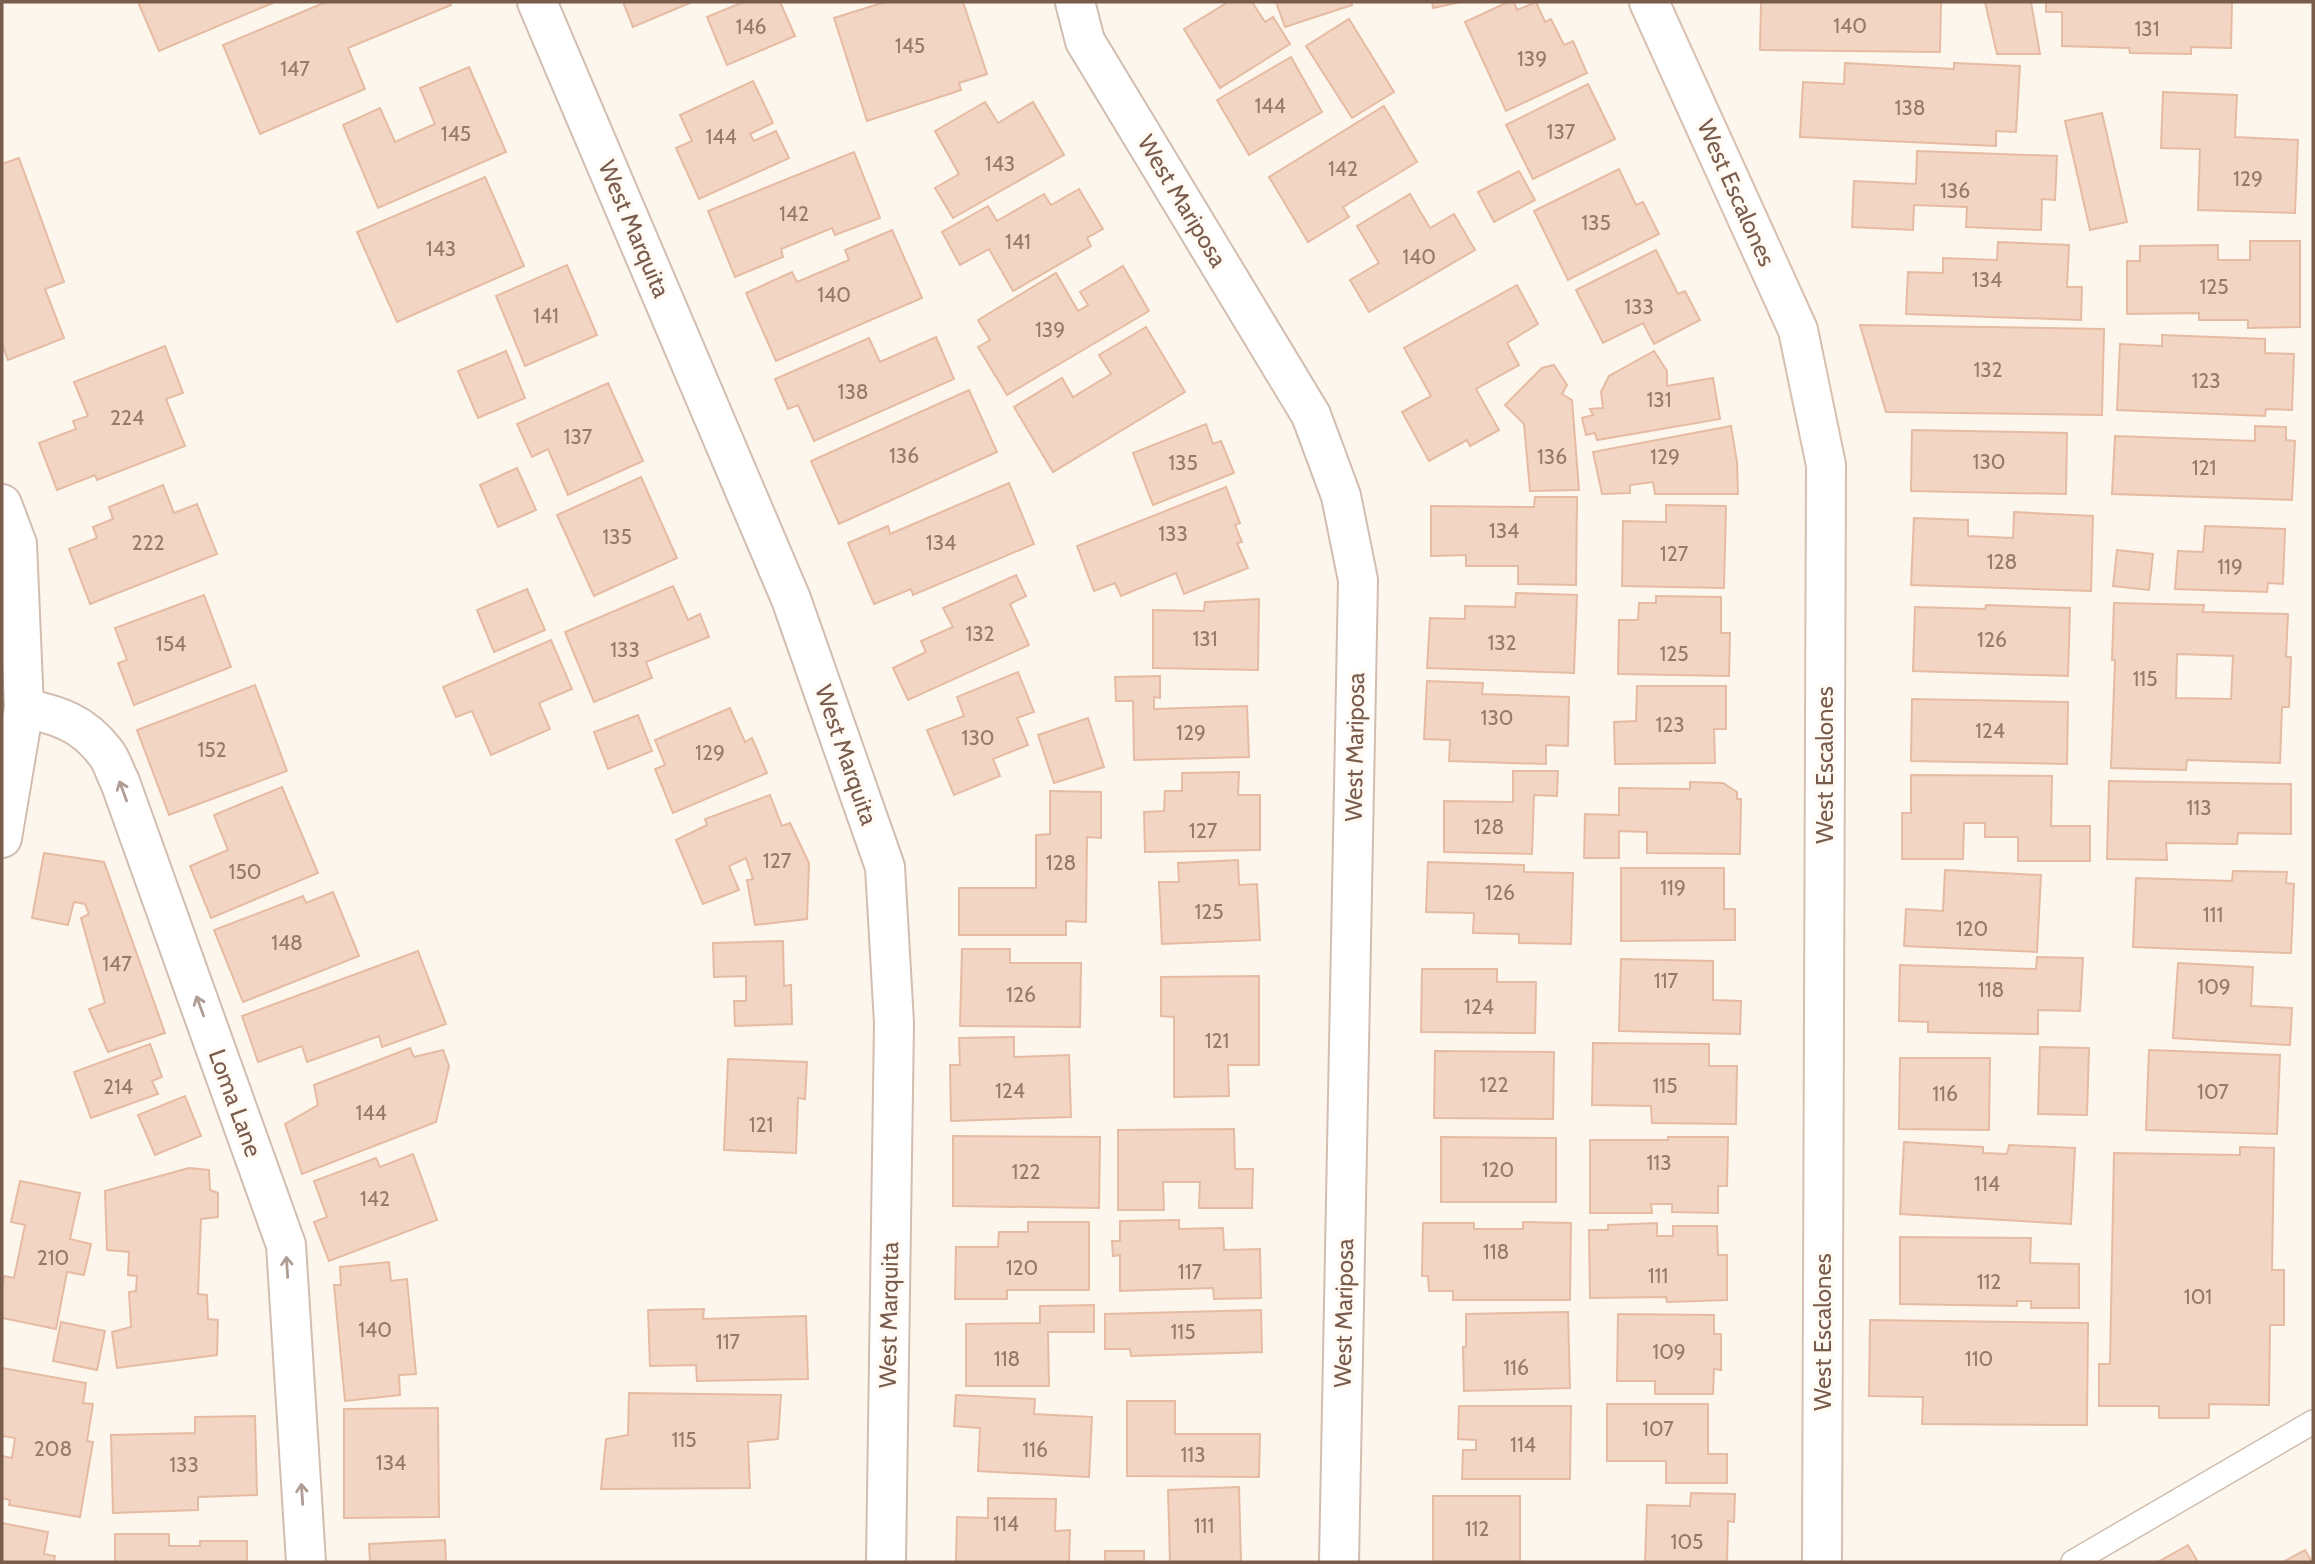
<svg xmlns="http://www.w3.org/2000/svg" width="2315" height="1564" font-family="Cabin,sans-serif">
<style>
.building{fill:#f3d5c3;stroke:#e6bba3;stroke-width:2;fill-rule:evenodd}
.lines{fill:none;stroke-linecap:round;stroke-linejoin:round}
.lane-casing{stroke:#d1beb0;stroke-width:26}
.street-casing{stroke:#d1beb0;stroke-width:42}
.secondary-casing{stroke:#d6c0b0;stroke-width:42}
.lane{stroke:#fff;stroke-width:23}
.street{stroke:#fff;stroke-width:38}
.secondary{stroke:#fff;stroke-width:38}
.oneway{stroke:#af9d94}
.labels{text-anchor:middle;stroke-width:7;stroke-linejoin:round;paint-order:stroke}
.number-label{font-size:21px;fill:#987a6a}
.street-label{font-size:24px;fill:#7a5c4d;stroke:#fffaf3}
</style>
<rect width="100%" height="100%" fill="#fdf6ec"/>
<g class="building">
<path d="M138,2H275L159,51Z"/>
<path d="M326,2H449L451,5L348,48L365,89L260,134L223,45Z"/>
<path d="M623,2H692L633,27Z"/>
<path d="M743,2H780L795,36L727,65L707,17Z"/>
<path d="M885,2H963L987,74L959,83L961,90L867,121L834,18Z"/>
<path d="M1228,2H1252L1265,22L1273,17L1290,44L1220,88L1184,29Z"/>
<path d="M1276,2H1351L1352,5L1285,27Z"/>
<path d="M1432,2H1461L1433,8Z"/>
<path d="M1508,2H1514L1517,10L1536,2L1545,22L1551,19L1564,45L1573,41L1587,73L1506,111L1465,22Z"/>
<path d="M1761,2H1941L1940,52L1760,50Z"/>
<path d="M1985,2H2031L2040,54H1997Z"/>
<path d="M2046,2H2232L2231,48L2191,47V54L2130,53L2129,48L2062,46V12H2046Z"/>
<path d="M1349,19L1394,92L1352,118L1306,46Z"/>
<path d="M1291,57L1322,112L1249,155L1217,100Z"/>
<path d="M1845,63L1954,69V63L2020,66L2016,132L1996,131V146L1800,137L1803,82L1844,84Z"/>
<path d="M469,67L506,152L378,208L343,125L380,108L395,142L435,124L420,88Z"/>
<path d="M753,81L773,123L750,134L754,141L776,131L789,158L699,199L676,148L692,141L680,115Z"/>
<path d="M1588,84L1615,139L1533,179L1506,125Z"/>
<path d="M2163,92L2237,95L2235,137L2298,140L2295,213L2198,210L2200,149L2161,148Z"/>
<path d="M985,102L998,123L1033,102L1064,155L953,218L935,188L959,174L935,131Z"/>
<path d="M1384,106L1417,162L1343,207L1349,217L1308,242L1269,177Z"/>
<path d="M2102,113L2127,222L2090,230L2065,121Z"/>
<path d="M1917,151L2057,156L2055,200L2042,199L2041,230L1966,227L1967,207L1914,205L1913,230L1852,227L1854,181L1916,184Z"/>
<path d="M854,152L880,218L835,235L832,228L781,249L783,257L735,277L708,211Z"/>
<path d="M19,158L64,282L45,289L64,338L8,360L2,344V164Z"/>
<path d="M1619,169L1636,205L1643,202L1659,234L1568,280L1534,211Z"/>
<path d="M1519,171L1535,200L1494,222L1478,192Z"/>
<path d="M485,177L524,266L397,322L357,232Z"/>
<path d="M1079,189L1103,229L1087,238L1091,246L1013,291L989,249L960,265L942,232L988,206L997,221L1044,194L1051,205Z"/>
<path d="M1410,194L1430,228L1454,214L1475,250L1369,312L1350,280L1379,263L1357,226Z"/>
<path d="M892,230L922,298L776,361L746,293L792,272L797,282L849,260L845,250Z"/>
<path d="M2250,241H2300V327L2248,328V320H2199V313L2127,314V261H2140V246L2218,245V260H2250Z"/>
<path d="M1998,242L2069,245L2067,287H2082L2081,320L1906,314L1908,272L1943,273V258L1997,260Z"/>
<path d="M1656,250L1678,294L1685,291L1700,320L1654,344L1643,323L1603,343L1576,290Z"/>
<path d="M567,265L597,335L525,366L496,296Z"/>
<path d="M1123,266L1149,311L1007,395L978,347L990,340L978,320L1056,273L1078,311L1088,305L1080,292Z"/>
<path d="M1517,285L1538,324L1507,343L1519,365L1476,389L1499,430L1470,446L1467,440L1429,461L1402,412L1431,396L1404,348Z"/>
<path d="M1860,325L2104,329L2102,415L1886,412Z"/>
<path d="M1146,327L1185,392L1053,472L1014,407L1062,378L1073,397L1111,374L1099,355Z"/>
<path d="M2162,335L2265,339V353L2294,354L2292,410L2266,409L2265,416L2117,410L2120,344L2162,346Z"/>
<path d="M936,337L954,379L814,441L798,405L788,409L775,379L869,338L880,362Z"/>
<path d="M165,346L183,393L166,399L185,446L97,480L95,475L57,490L39,443L76,429L73,421L88,416L74,382Z"/>
<path d="M506,351L525,398L478,418L458,371Z"/>
<path d="M1654,351L1667,371V386L1713,378L1720,419L1597,440L1595,433L1586,435L1582,418L1593,415L1590,409L1603,408L1601,392L1609,376Z"/>
<path d="M1554,365L1567,385L1562,394L1572,400L1579,490L1530,491L1524,424L1505,405L1542,368Z"/>
<path d="M608,383L643,461L568,495L548,449L532,457L517,424Z"/>
<path d="M969,390L997,452L839,524L811,461Z"/>
<path d="M1206,424L1213,444L1221,441L1234,473L1153,505L1133,453Z"/>
<path d="M1731,426L1737,462L1738,494H1655L1653,482L1630,485V493L1602,494L1593,452Z"/>
<path d="M2255,426L2286,427V440L2295,441L2292,500L2112,494L2115,436L2255,441Z"/>
<path d="M1912,430L2067,433L2066,494L1911,491Z"/>
<path d="M517,468L536,510L498,527L480,485Z"/>
<path d="M641,477L677,558L594,596L557,515Z"/>
<path d="M1009,483L1034,544L913,595L911,589L874,604L848,543L888,526L890,534Z"/>
<path d="M163,485L174,513L197,504L217,554L90,604L69,549L97,538L93,527L113,519L109,507Z"/>
<path d="M1226,487L1240,523L1235,525L1242,542L1237,543L1248,568L1184,594L1176,573L1121,596L1115,583L1094,591L1077,546Z"/>
<path d="M1535,497H1577L1576,585L1518,584V566H1466V555L1431,556V506L1534,507Z"/>
<path d="M1666,505L1726,506L1724,588L1622,586L1623,521L1666,522Z"/>
<path d="M2014,512L2093,516L2091,591L1911,585L1914,518L1968,520V536L2013,538Z"/>
<path d="M2205,526L2285,529L2283,584L2268,583L2267,592L2175,589L2178,551L2203,552Z"/>
<path d="M2117,550L2153,554L2149,590L2113,586Z"/>
<path d="M1016,575L1026,596L1010,604L1029,645L908,700L893,668L926,652L921,641L953,627L943,608Z"/>
<path d="M673,586L688,620L700,614L709,637L646,662L652,678L594,702L565,632Z"/>
<path d="M527,589L545,630L494,652L477,610Z"/>
<path d="M1516,593L1577,595L1574,673L1427,668L1430,618L1465,619V606L1515,607Z"/>
<path d="M204,595L231,667L134,705L118,663L127,660L115,628Z"/>
<path d="M1656,596L1721,597V633H1730L1729,676L1618,674L1619,620H1638L1639,603H1656Z"/>
<path d="M1259,599L1258,670L1153,668V610L1204,611L1205,602Z"/>
<path d="M2114,603L2204,605L2203,612L2288,614L2286,657H2291L2289,707H2282L2280,763L2187,760L2186,770L2111,768L2115,660H2112ZM2177,654L2233,656L2231,699L2176,698Z"/>
<path d="M1986,605L2070,608L2068,676L1913,671L1915,607L1985,609Z"/>
<path d="M551,640L572,689L539,703L550,729L491,755L472,711L456,717L443,687Z"/>
<path d="M1018,672L1034,712L1017,718L1028,745L993,759L1000,776L954,795L927,730L964,716L957,697Z"/>
<path d="M1160,676V698L1154,697V709L1247,706L1249,757L1134,760L1133,701H1116L1115,677Z"/>
<path d="M1427,681L1483,683L1482,694L1569,697L1568,746L1546,745V764L1449,761L1450,740L1424,739Z"/>
<path d="M255,685L287,771L169,815L137,730Z"/>
<path d="M1637,686H1726V729H1714L1715,763L1615,764L1614,722L1636,721Z"/>
<path d="M1912,699L2068,702L2067,764L1911,761Z"/>
<path d="M730,708L745,742L752,738L767,773L673,813L655,769L665,765L655,740Z"/>
<path d="M638,715L652,751L608,769L594,732Z"/>
<path d="M1088,718L1104,767L1054,783L1038,735Z"/>
<path d="M1513,771H1558L1557,796L1534,795L1532,854L1444,852V801L1513,802Z"/>
<path d="M1239,772L1238,795H1260V850L1145,852L1144,812L1164,811L1165,791H1182V773Z"/>
<path d="M1911,775L2052,776L2051,826H2090V861H2018V837H1985V823H1964L1963,859H1902V813H1911Z"/>
<path d="M2109,781L2291,784V834L2238,833L2237,844L2166,843L2167,860L2107,859Z"/>
<path d="M1690,782L1723,783L1737,792V799H1741L1740,854L1647,853V832L1619,831V858H1584L1585,814L1619,815V788L1690,789Z"/>
<path d="M282,787L318,873L211,918L190,866L228,850L214,815Z"/>
<path d="M1050,791L1101,792V838L1087,837L1086,922L1066,921V935H959V888H1036V835L1050,834Z"/>
<path d="M770,795L782,826L790,823L809,863L807,919L755,925L747,880L753,879L746,858L729,866L739,890L703,904L676,840L707,825L705,819Z"/>
<path d="M44,853L104,862L165,1033L108,1052L89,1009L105,1003L81,918L89,914L85,904L74,902L68,925L32,918Z"/>
<path d="M1238,860L1239,885L1257,884L1260,940L1162,944L1159,882H1179L1178,863Z"/>
<path d="M1428,862L1524,865V872L1573,873L1571,944L1519,943V934L1473,933L1474,913L1426,912Z"/>
<path d="M1621,868H1724V909H1735V940L1621,941Z"/>
<path d="M1945,870L2041,875L2037,952L1904,946L1906,909L1943,911Z"/>
<path d="M2233,871L2287,872L2286,883L2294,884L2291,953L2133,947L2136,878L2232,881Z"/>
<path d="M333,892L359,956L243,1002L214,930L303,896L306,903Z"/>
<path d="M783,941L784,986L791,985L792,1024L735,1026L734,1001H746V976L714,977L713,943Z"/>
<path d="M962,949H1010V963H1081L1080,1027L960,1026Z"/>
<path d="M418,951L446,1024L382,1047L379,1036L307,1062L302,1046L258,1062L242,1016Z"/>
<path d="M2037,957L2083,958L2080,1011L2038,1010V1034L1928,1032V1022L1899,1021L1900,965L2036,969Z"/>
<path d="M1621,959L1713,961V1000L1741,1001L1740,1034L1619,1031Z"/>
<path d="M2178,963L2253,967L2251,1006L2292,1008L2290,1045L2173,1038Z"/>
<path d="M1422,969H1497V982H1536L1535,1033L1421,1032Z"/>
<path d="M1259,976V1065H1228L1229,1096L1174,1097V1017L1161,1016V977Z"/>
<path d="M1014,1037V1057L1069,1055L1071,1117L951,1121L950,1065H960L959,1038Z"/>
<path d="M1593,1043L1709,1044V1066H1737L1736,1124L1652,1123L1651,1106L1592,1105Z"/>
<path d="M150,1044L162,1077L152,1081L158,1094L91,1118L74,1072Z"/>
<path d="M2040,1047L2089,1048L2087,1115L2038,1114Z"/>
<path d="M410,1048L414,1057L443,1050L449,1066L436,1122L302,1174L285,1124L318,1105L314,1085Z"/>
<path d="M2149,1050L2280,1055L2277,1134L2146,1130Z"/>
<path d="M1435,1051L1554,1052L1553,1119L1434,1118Z"/>
<path d="M1900,1058H1990L1989,1130L1899,1129Z"/>
<path d="M728,1059L807,1062L805,1099L798,1098L796,1153L724,1150Z"/>
<path d="M185,1096L201,1136L155,1155L138,1115Z"/>
<path d="M1234,1129L1235,1169H1253L1252,1208H1199L1200,1182H1163L1164,1210H1118V1130Z"/>
<path d="M953,1136L1100,1137L1099,1208L953,1206Z"/>
<path d="M1441,1137L1556,1138V1202H1441Z"/>
<path d="M1668,1137H1728L1727,1186H1718V1213L1672,1212V1204H1651L1652,1213H1590V1140H1668Z"/>
<path d="M1904,1142L1983,1147V1153L2007,1154L2009,1145L2075,1148L2071,1224L1900,1214Z"/>
<path d="M2240,1147L2274,1148L2272,1270H2284V1325H2270L2269,1405L2209,1404V1418H2159V1406H2099V1364H2110L2114,1153L2240,1155Z"/>
<path d="M413,1154L437,1220L329,1261L314,1222L327,1217L314,1181L376,1158L380,1167Z"/>
<path d="M189,1168L209,1170L210,1190L218,1193V1217L201,1219L198,1294L207,1295L208,1319L218,1320L217,1355L117,1368L112,1332L131,1327L129,1292L136,1291L137,1276L128,1275L129,1252L107,1250L105,1191Z"/>
<path d="M20,1181L80,1193L70,1239L91,1244L84,1275L67,1272L56,1329L2,1318V1286L4,1276L14,1278L25,1225L11,1222Z"/>
<path d="M1179,1220V1229L1223,1228L1224,1250L1260,1249L1261,1298L1214,1299L1213,1288L1120,1291V1255L1113,1256L1112,1241H1120V1221Z"/>
<path d="M1028,1222H1089V1290H1007V1299H955L956,1247H998L999,1232H1028Z"/>
<path d="M1523,1222L1571,1223L1570,1300H1453V1291H1429L1428,1276H1422L1423,1223H1474V1229H1523Z"/>
<path d="M1657,1223V1236H1673V1226H1717L1718,1255H1727V1300L1667,1302L1666,1297L1590,1298L1589,1230H1608V1225Z"/>
<path d="M1900,1237L2031,1238L2030,1263L2079,1264V1308H2031V1301H2017V1306L1900,1304Z"/>
<path d="M389,1262L391,1281L407,1279L416,1374L399,1375L400,1395L345,1401L334,1285H341L340,1267Z"/>
<path d="M1094,1305V1332H1048L1049,1386H966V1324L1040,1323V1306Z"/>
<path d="M704,1309L703,1319L806,1316L808,1379L697,1381L696,1365L650,1366L648,1310Z"/>
<path d="M1261,1310L1262,1352L1131,1356L1130,1349H1105V1314Z"/>
<path d="M1568,1312L1570,1388L1464,1391L1463,1347H1466V1314Z"/>
<path d="M1618,1314L1714,1315V1334H1721V1370L1714,1369L1713,1394H1655V1381H1617Z"/>
<path d="M1870,1320L2088,1323L2087,1425L1922,1424L1923,1397L1869,1396Z"/>
<path d="M61,1322L105,1331L97,1370L53,1361Z"/>
<path d="M2,1368L86,1383L83,1403L93,1404L87,1441L93,1442L80,1517L9,1505L10,1500L2,1498V1456L12,1458L15,1438L2,1436Z"/>
<path d="M629,1393L781,1395L778,1439L748,1442L750,1488L601,1489L606,1439L628,1435Z"/>
<path d="M956,1395L1035,1399L1034,1414L1092,1417L1089,1477L978,1471L980,1428L954,1426Z"/>
<path d="M1127,1401H1175V1434H1260L1259,1477L1127,1476Z"/>
<path d="M1607,1404H1708V1454H1727V1483H1666V1461H1607Z"/>
<path d="M1459,1406H1571L1570,1479H1462L1463,1450H1476V1440L1458,1439Z"/>
<path d="M438,1408L439,1517L344,1518V1409Z"/>
<path d="M255,1416L257,1495L198,1497V1510L113,1513L111,1435L195,1433V1417Z"/>
<path d="M1239,1487L1241,1562H1170L1168,1490Z"/>
<path d="M1691,1493L1735,1494L1734,1522L1728,1521L1727,1562H1645L1647,1505L1690,1506Z"/>
<rect x="1433" y="1496" width="87" height="66"/>
<path d="M988,1498L1056,1499L1055,1531L1070,1530L1069,1562H956L957,1517L988,1518Z"/>
<path d="M2,1523L48,1532L44,1554L55,1556L54,1562H2Z"/>
<path d="M115,1534H169V1546H200V1541H247V1562H115Z"/>
<path d="M445,1540L446,1562H370L369,1544Z"/>
<path d="M2188,1545L2198,1562H2158Z"/>
<path d="M2305,1550L2312,1562H2283Z"/>
<rect x="1105" y="1551" width="39" height="11"/>
</g>
<g class="lines">
<defs>
<path id="lane" d="M2073,1562L2313,1422"/>
<g id="street">
<path d="M537,2L791,599L885,867L894,1023L886,1562"/>
<path d="M1075,2L1085,41L1311,415L1341,496L1358,580L1339,1562"/>
<path d="M2,504L17,544L24,708L2,838"/>
<path d="M24,708C58,715 83,723 105,752C112,760 115,773 120,782L286,1245L306,1562"/>
</g>
<path id="secondary" d="M1649,2L1798,330L1826,465L1822,1562"/>
</defs>
<use href="#lane" class="lane-casing"/>
<use href="#street" class="street-casing"/>
<use href="#secondary" class="secondary-casing"/>
<use href="#lane" class="lane"/>
<use href="#street" class="street"/>
<use href="#secondary" class="secondary"/>
</g>
<defs><path id="oneway-shaft" d="M-6 0H5M1.5-3L5.5 0L1.5 3" fill="none" stroke-width="1.6" stroke-linecap="round" stroke-linejoin="round" transform="scale(1.75)"/></defs>
<g class="oneway">
<use href="#oneway-shaft" transform="translate(123 791) rotate(-110)"/>
<use href="#oneway-shaft" transform="translate(200 1006) rotate(-110)"/>
<use href="#oneway-shaft" transform="translate(287 1267) rotate(-94)"/>
<use href="#oneway-shaft" transform="translate(302 1494) rotate(-94)"/>
</g>
<g class="labels">
<g class="number-label">
<text x="1850" y="33">140</text>
<text x="751" y="34">146</text>
<text x="2147" y="36">131</text>
<text x="910" y="53">145</text>
<text x="1532" y="66">139</text>
<text x="295" y="76">147</text>
<text x="1270" y="113">144</text>
<text x="1910" y="115">138</text>
<text x="1561" y="139">137</text>
<text x="456" y="141">145</text>
<text x="721" y="144">144</text>
<text x="1000" y="171">143</text>
<text x="1343" y="176">142</text>
<text x="2248" y="186">129</text>
<text x="1955" y="198">136</text>
<text x="794" y="221">142</text>
<text x="1596" y="230">135</text>
<text x="1018" y="249">141</text>
<text x="441" y="256">143</text>
<text x="1419" y="264">140</text>
<text x="1987" y="287">134</text>
<text x="2214" y="294">125</text>
<text x="834" y="302">140</text>
<text x="1639" y="314">133</text>
<text x="546" y="323">141</text>
<text x="1050" y="337">139</text>
<text x="1988" y="377">132</text>
<text x="2206" y="388">123</text>
<text x="853" y="399">138</text>
<text x="1659" y="407">131</text>
<text x="127" y="425">224</text>
<text x="578" y="444">137</text>
<text x="904" y="463">136</text>
<text x="1552" y="464">136</text>
<text x="1665" y="464">129</text>
<text x="1989" y="469">130</text>
<text x="1183" y="470">135</text>
<text x="2204" y="475">121</text>
<text x="1504" y="538">134</text>
<text x="1173" y="541">133</text>
<text x="617" y="544">135</text>
<text x="148" y="550">222</text>
<text x="941" y="550">134</text>
<text x="1674" y="561">127</text>
<text x="2002" y="569">128</text>
<text x="2230" y="574">119</text>
<text x="980" y="641">132</text>
<text x="1205" y="646">131</text>
<text x="1992" y="647">126</text>
<text x="1502" y="650">132</text>
<text x="171" y="651">154</text>
<text x="625" y="657">133</text>
<text x="1674" y="661">125</text>
<text x="2145" y="686">115</text>
<text x="1497" y="725">130</text>
<text x="1670" y="732">123</text>
<text x="1990" y="738">124</text>
<text x="1191" y="740">129</text>
<text x="978" y="745">130</text>
<text x="212" y="757">152</text>
<text x="710" y="760">129</text>
<text x="2199" y="815">113</text>
<text x="1489" y="834">128</text>
<text x="1203" y="838">127</text>
<text x="777" y="868">127</text>
<text x="1061" y="870">128</text>
<text x="245" y="879">150</text>
<text x="1673" y="895">119</text>
<text x="1500" y="900">126</text>
<text x="1209" y="919">125</text>
<text x="2213" y="922">111</text>
<text x="1972" y="936">120</text>
<text x="287" y="950">148</text>
<text x="117" y="971">147</text>
<text x="1666" y="988">117</text>
<text x="2214" y="994">109</text>
<text x="1991" y="997">118</text>
<text x="1021" y="1002">126</text>
<text x="1479" y="1014">124</text>
<text x="1217" y="1048">121</text>
<text x="1494" y="1092">122</text>
<text x="1665" y="1093">115</text>
<text x="118" y="1094">214</text>
<text x="1010" y="1098">124</text>
<text x="2213" y="1099">107</text>
<text x="1945" y="1101">116</text>
<text x="371" y="1120">144</text>
<text x="761" y="1132">121</text>
<text x="1659" y="1170">113</text>
<text x="1498" y="1177">120</text>
<text x="1026" y="1179">122</text>
<text x="1987" y="1191">114</text>
<text x="375" y="1206">142</text>
<text x="1496" y="1259">118</text>
<text x="53" y="1265">210</text>
<text x="1022" y="1275">120</text>
<text x="1190" y="1279">117</text>
<text x="1658" y="1283">111</text>
<text x="1989" y="1289">112</text>
<text x="2198" y="1304">101</text>
<text x="375" y="1337">140</text>
<text x="1183" y="1339">115</text>
<text x="728" y="1349">117</text>
<text x="1669" y="1359">109</text>
<text x="1007" y="1366">118</text>
<text x="1979" y="1366">110</text>
<text x="1516" y="1375">116</text>
<text x="1658" y="1436">107</text>
<text x="684" y="1447">115</text>
<text x="1523" y="1452">114</text>
<text x="53" y="1456">208</text>
<text x="1035" y="1457">116</text>
<text x="1193" y="1462">113</text>
<text x="391" y="1470">134</text>
<text x="184" y="1472">133</text>
<text x="1006" y="1531">114</text>
<text x="1204" y="1533">111</text>
<text x="1477" y="1536">112</text>
<text x="1687" y="1549">105</text>
</g>
<g class="street-label">
<text transform="translate(1736 193) rotate(66)" y="8">West Escalones</text>
<text transform="translate(1182 201) rotate(59)" y="8">West Mariposa</text>
<text transform="translate(634 229) rotate(67)" y="8">West Marquita</text>
<text transform="translate(1355 747) rotate(-89)" y="8">West Mariposa</text>
<text transform="translate(846 755) rotate(71)" y="8">West Marquita</text>
<text transform="translate(1825 765) rotate(-90)" y="8">West Escalones</text>
<text transform="translate(235 1103) rotate(70)" y="8">Loma Lane</text>
<text transform="translate(1344 1313) rotate(-89)" y="8">West Mariposa</text>
<text transform="translate(889 1315) rotate(-89)" y="8">West Marquita</text>
<text transform="translate(1823 1332) rotate(-90)" y="8">West Escalones</text>
</g>
</g>
<rect width="2315" height="1564" fill="none" stroke="#7a5c4d" stroke-width="7"/>
</svg>
